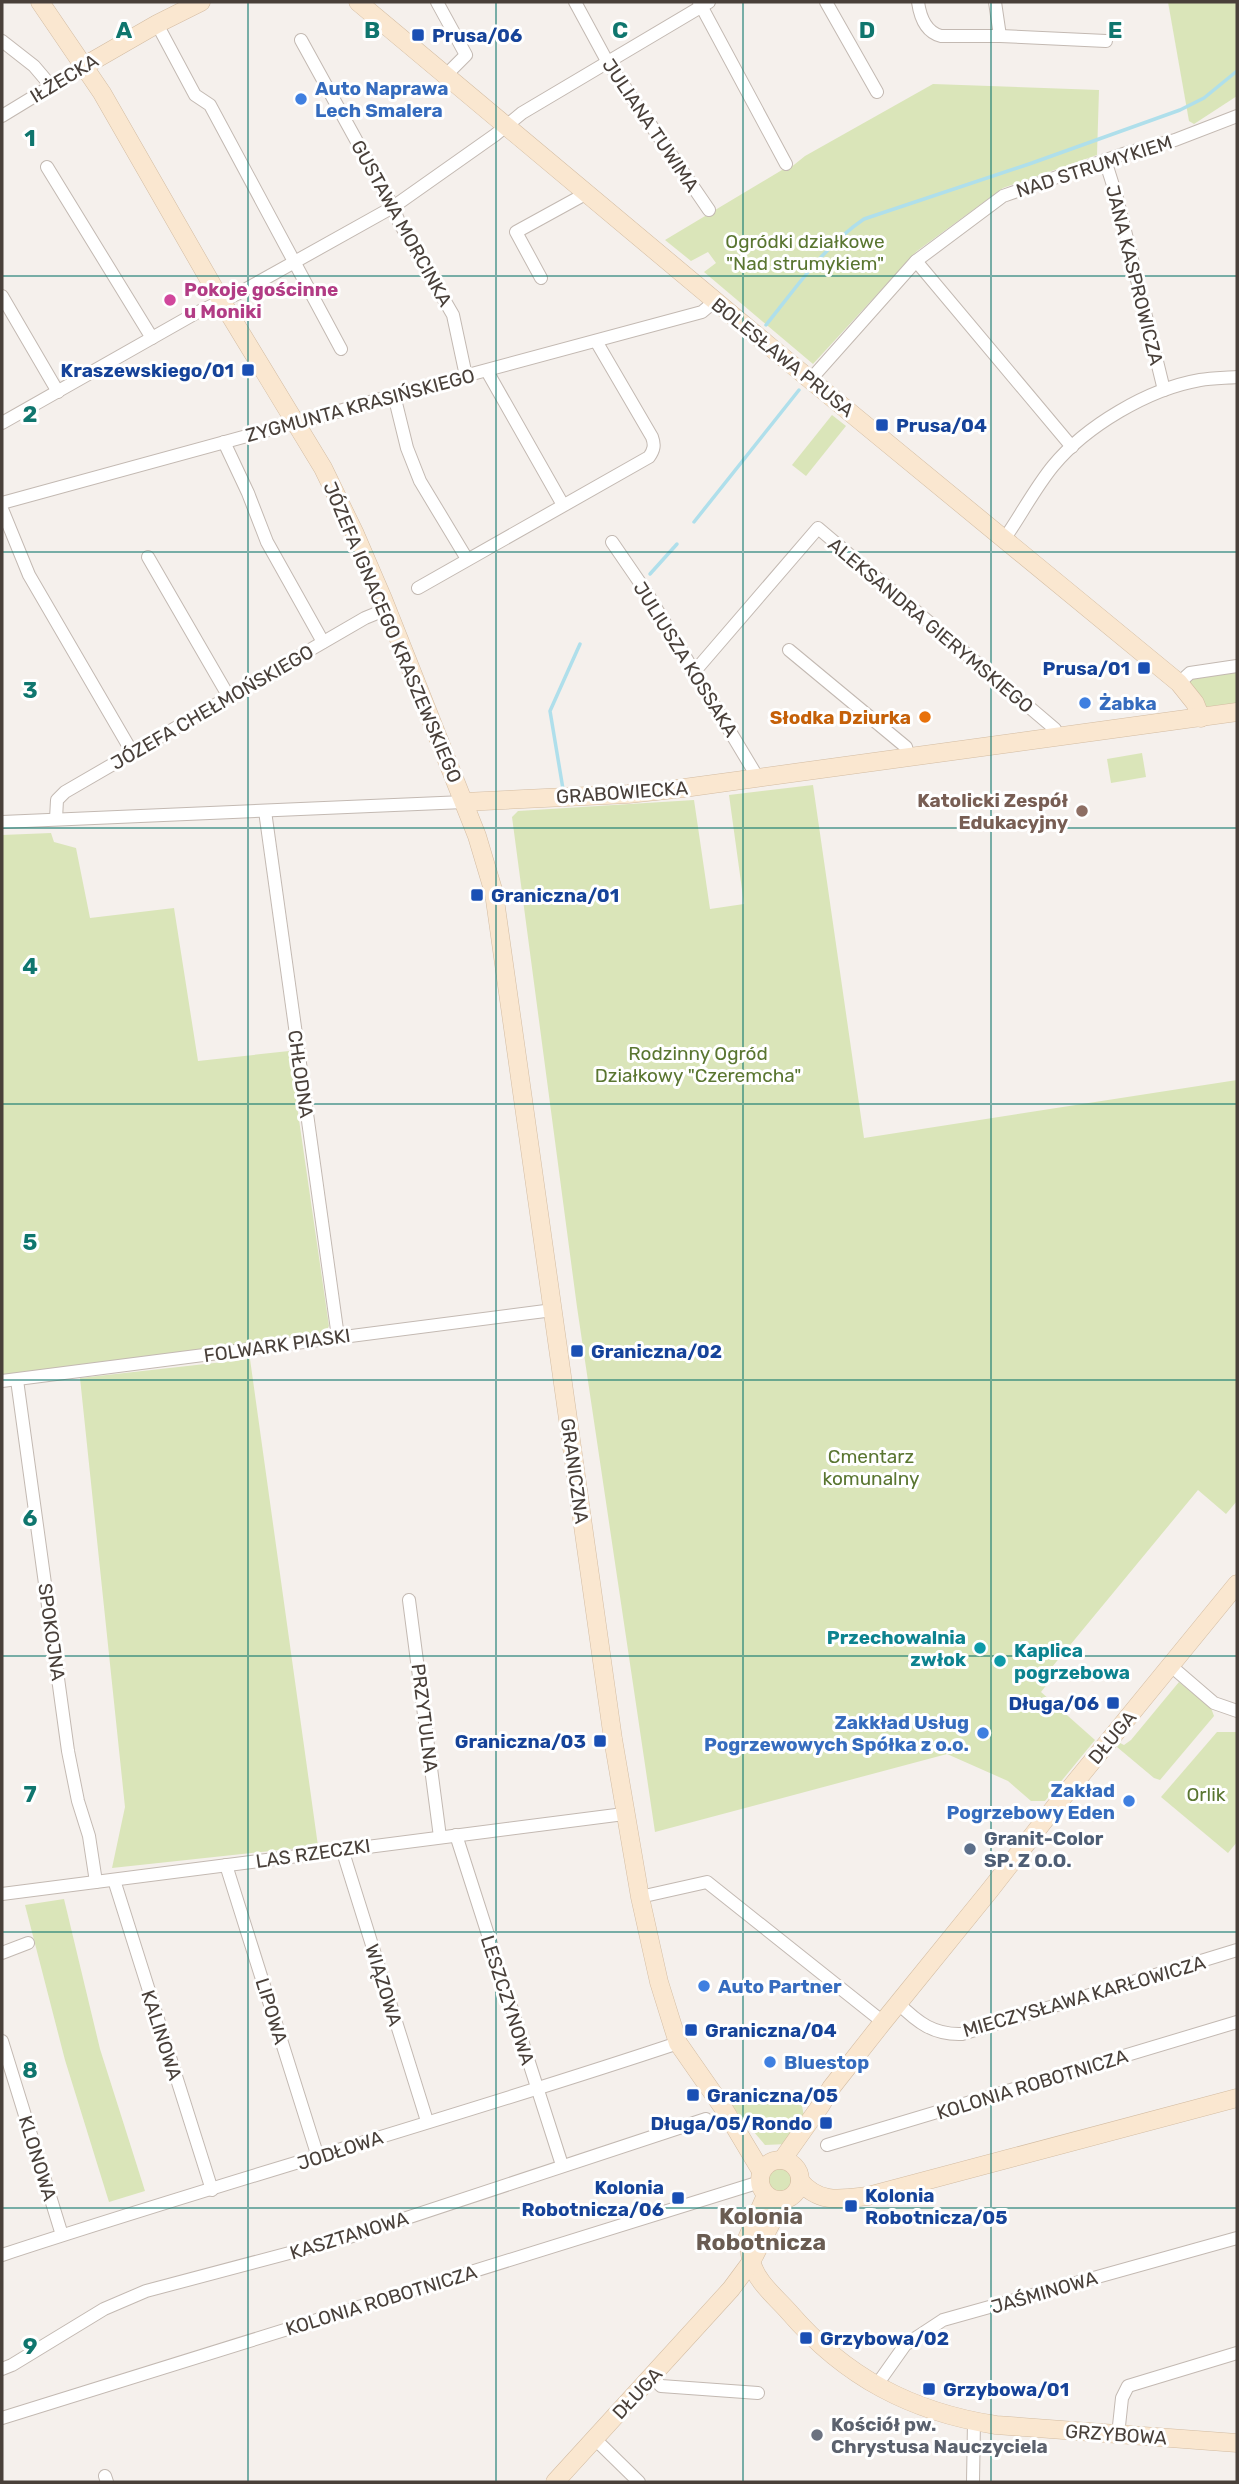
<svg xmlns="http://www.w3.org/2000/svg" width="1239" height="2484" font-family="Rubik,sans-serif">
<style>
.green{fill:#dae5b9}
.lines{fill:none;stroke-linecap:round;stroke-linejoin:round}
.stream{stroke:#afdfeb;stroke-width:3.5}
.street-casing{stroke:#c3b9b2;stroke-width:14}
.secondary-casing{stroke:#d3bca2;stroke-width:19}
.street{stroke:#fff;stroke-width:12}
.secondary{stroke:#fae7d0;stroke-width:18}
.grid{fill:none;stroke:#0f766e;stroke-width:2;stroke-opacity:0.55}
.transit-dot{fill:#1a4fb4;stroke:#fff;stroke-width:2.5}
.shop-dot{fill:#3f7fe0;stroke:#fff;stroke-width:2.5}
.hotel-dot{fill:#d1479c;stroke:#fff;stroke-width:2.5}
.food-dot{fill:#e8710a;stroke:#fff;stroke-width:2.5}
.education-dot{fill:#8d6e63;stroke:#fff;stroke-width:2.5}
.culture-dot{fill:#0f9aa8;stroke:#fff;stroke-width:2.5}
.service-dot{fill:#5c6f8a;stroke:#fff;stroke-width:2.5}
.worship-dot{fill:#6b7280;stroke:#fff;stroke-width:2.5}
.labels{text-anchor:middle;stroke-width:6;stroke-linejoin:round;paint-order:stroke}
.transit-label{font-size:19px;font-weight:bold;fill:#164399;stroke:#fff;text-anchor:start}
.street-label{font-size:19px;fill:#49403a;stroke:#fff}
.shop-label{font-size:19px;font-weight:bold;fill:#366cbe;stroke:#fff;text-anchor:start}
.park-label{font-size:19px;fill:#5a7631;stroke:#fff}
.hotel-label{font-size:19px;font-weight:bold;fill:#b23c85;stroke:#fff;text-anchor:start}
.food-label{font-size:19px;font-weight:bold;fill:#c56008;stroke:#fff;text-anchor:end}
.education-label{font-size:19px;font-weight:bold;fill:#785e54;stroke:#fff;text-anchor:end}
.culture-label{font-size:19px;font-weight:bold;fill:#0d838f;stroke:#fff;text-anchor:end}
.service-label{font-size:19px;font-weight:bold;fill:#4e5e75;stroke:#fff;text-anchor:start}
.worship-label{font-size:19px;font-weight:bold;fill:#5b616d;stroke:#fff;text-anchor:start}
.quarter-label{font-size:23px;font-weight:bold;fill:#6a5c52;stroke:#fff}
.grid-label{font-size:23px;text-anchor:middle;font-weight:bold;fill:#0f766e;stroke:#fff;stroke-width:6;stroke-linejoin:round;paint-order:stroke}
</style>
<rect width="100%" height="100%" fill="#f5f0ec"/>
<g class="green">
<path d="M1168,2H1237V96L1194,124L1189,121Z"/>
<path d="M933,84L1099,90L1097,155L1003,188L917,251L813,364L704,272L716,263L708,252L691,261L665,240L787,167L790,168L805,156Z"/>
<path d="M832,415L846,426L806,476L792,465Z"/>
<path d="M1237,666V712L1201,718L1179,683L1190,673Z"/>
<path d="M1142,753L1146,777L1111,783L1107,759Z"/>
<path d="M813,785L864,1138L1237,1080V1501L1226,1514L1198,1490L1052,1667L1055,1674L1041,1692L1095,1740L1045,1801H1031L1008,1781L947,1754L655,1832L577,1307L512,817L518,811L694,800L710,909L744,904L729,795Z"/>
<path d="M51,833L54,842L76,848L90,918L174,908L198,1061L289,1051L329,1326L323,1337L2,1375V835Z"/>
<path d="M250,1359L318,1846L112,1868L125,1807L80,1378Z"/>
<path d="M1179,1682L1211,1708L1214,1716L1160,1780L1154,1778L1117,1747L1120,1743L1124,1745L1131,1740Z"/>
<path d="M1217,1732H1237V1842L1228,1853L1161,1797Z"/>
<path d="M64,1899L100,2049L145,2191L109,2202L65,2060L25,1905Z"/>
<path d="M789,2092L804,2095L801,2101L804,2116L787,2144L765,2145L730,2104L740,2105Z"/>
<circle cx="780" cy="2180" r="13"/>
</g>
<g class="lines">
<g class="stream">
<path d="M766,325C796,288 824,246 864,219L1032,163L1180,110L1204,98L1237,71"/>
<path d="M694,522L799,390"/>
<path d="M650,574L677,544"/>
<path d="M563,789L550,711L580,644"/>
</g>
<defs>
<g id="street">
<path d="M437,2L466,55L446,75"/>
<path d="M575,2L607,61L709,210"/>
<path d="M699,2L786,164"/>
<path d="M826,2L877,92"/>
<path d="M918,2C920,16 925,32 941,36H1000L1106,41"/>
<path d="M995,2L1000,36"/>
<path d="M157,24L195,95L210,105L341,349"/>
<path d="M301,40L393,207L399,222L453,315L466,376"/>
<path d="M2,41L34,66L51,86"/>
<path d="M2,116L84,66"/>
<path d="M1105,160L1117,198L1164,390"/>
<path d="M47,167L152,338"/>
<path d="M916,261L1072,447"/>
<path d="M541,278L516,232L587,193"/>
<path d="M2,296L58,392"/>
<path d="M487,371L563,505"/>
<path d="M811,379L916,261L1003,196L1123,154L1175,140L1237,116"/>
<path d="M394,395L407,448L420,481L467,559"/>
<path d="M2,423L196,313L239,293L393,207L495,135L522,113L709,2"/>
<path d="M224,442L248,493L267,542L323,642"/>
<path d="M2,503L269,430L296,421L312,419L394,395L702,312L715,301"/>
<path d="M2,509L29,575L132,752"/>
<path d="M1005,538C1021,515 1035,488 1053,466C1086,426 1148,389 1200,380C1212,378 1225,378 1237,377"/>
<path d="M612,542L647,593L758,778"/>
<path d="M148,557L229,697"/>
<path d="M418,588L649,457C654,450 655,445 652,437L596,341"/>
<path d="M789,650L906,747L909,757"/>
<path d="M695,671L818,528L1055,729L1057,737"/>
<path d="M1179,683L1190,673L1237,666"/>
<path d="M265,811L338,1337"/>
<path d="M56,819L57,800L65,792L365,618L387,609"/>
<path d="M2,822L464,802"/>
<path d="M17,1380L68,1751L78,1801L89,1836L96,1882"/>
<path d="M2,1381L553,1310"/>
<path d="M409,1600L440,1837"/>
<path d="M1171,1666L1214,1703L1237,1711"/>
<path d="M456,1835L562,2165"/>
<path d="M342,1849L427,2121"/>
<path d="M226,1865L318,2157"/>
<path d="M114,1880L212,2190"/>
<path d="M2,1894L624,1814"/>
<path d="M640,1897L707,1882L883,2022"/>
<path d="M2,1953L28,1943"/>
<path d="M898,2003C918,2023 934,2035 962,2034L1237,1950"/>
<path d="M2,2041L62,2235"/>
<path d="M827,2145L1237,2022"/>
<path d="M2,2255C226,2181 454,2118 678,2043"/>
<path d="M2,2369L12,2365L104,2309L146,2291L346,2238L706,2119"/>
<path d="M652,2377L661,2386L758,2393"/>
<path d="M876,2386L905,2345L943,2320L1237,2238"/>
<path d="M2,2418L760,2182"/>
<path d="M1118,2435L1122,2398L1128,2386L1237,2353"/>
<path d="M595,2439L639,2482"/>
<path d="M105,2476L107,2482"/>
<path d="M973,2482L974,2421"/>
</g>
<g id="secondary">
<path d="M40,2L102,93L222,302L323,468L355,534L383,599L477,836L494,893L613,1739L640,1897L659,1982L678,2043L724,2109L761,2171"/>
<path d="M358,2L768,345L1179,683L1195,703L1201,718"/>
<path d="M84,66L157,24L201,2"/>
<path d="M464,802L628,794L684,788L1237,712"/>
<circle cx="780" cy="2180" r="20"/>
<path d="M782,2160L821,2105L831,2088L883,2022L990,1890L1054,1808L1237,1584"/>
<path d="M800,2181C819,2204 841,2199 868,2196L1237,2098"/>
<path d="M750,2234C750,2242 749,2252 751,2260C755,2281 776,2297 789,2312C845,2377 911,2412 996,2425L1237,2443"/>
<path d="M745,2243L766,2195"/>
<path d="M555,2482L731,2289L751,2262L783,2200"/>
</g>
</defs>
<use href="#street" class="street-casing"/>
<use href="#secondary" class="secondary-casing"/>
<use href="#street" class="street"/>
<use href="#secondary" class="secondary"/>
</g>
<path class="grid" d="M248,2V2482M496,2V2482M743,2V2482M991,2V2482M2,276H1237M2,552H1237M2,828H1237M2,1104H1237M2,1380H1237M2,1656H1237M2,1932H1237M2,2208H1237"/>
<g class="transit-dot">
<rect x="411" y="28" width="14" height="14" rx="3.5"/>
<rect x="241" y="363" width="14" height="14" rx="3.5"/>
<rect x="875" y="418" width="14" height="14" rx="3.5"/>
<rect x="1137" y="661" width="14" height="14" rx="3.5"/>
<rect x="470" y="888" width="14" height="14" rx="3.5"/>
<rect x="570" y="1344" width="14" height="14" rx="3.5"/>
<rect x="1106" y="1696" width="14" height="14" rx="3.5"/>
<rect x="593" y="1734" width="14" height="14" rx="3.5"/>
<rect x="684" y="2023" width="14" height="14" rx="3.5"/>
<rect x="686" y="2088" width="14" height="14" rx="3.5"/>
<rect x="819" y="2116" width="14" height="14" rx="3.5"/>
<rect x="671" y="2191" width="14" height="14" rx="3.5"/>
<rect x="844" y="2199" width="14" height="14" rx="3.5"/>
<rect x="799" y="2331" width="14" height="14" rx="3.5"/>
<rect x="922" y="2382" width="14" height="14" rx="3.5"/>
</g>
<g class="shop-dot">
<circle cx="301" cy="99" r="7"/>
<circle cx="1085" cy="703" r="7"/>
<circle cx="983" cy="1733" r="7"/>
<circle cx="1129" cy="1801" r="7"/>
<circle cx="704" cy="1986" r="7"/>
<circle cx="770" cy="2062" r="7"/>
</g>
<circle class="hotel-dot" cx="170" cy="300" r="7"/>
<circle class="food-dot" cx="925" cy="717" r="7"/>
<circle class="education-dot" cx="1082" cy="811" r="7"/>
<g class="culture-dot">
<circle cx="980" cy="1648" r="7"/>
<circle cx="1000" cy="1661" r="7"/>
</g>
<circle class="service-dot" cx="970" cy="1849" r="7"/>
<circle class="worship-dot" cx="817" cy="2435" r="7"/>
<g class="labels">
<g class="transit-label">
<text x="432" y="42">Prusa/06</text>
<text x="234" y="377" text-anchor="end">Kraszewskiego/01</text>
<text x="896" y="432">Prusa/04</text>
<text x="1130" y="675" text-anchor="end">Prusa/01</text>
<text x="491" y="902">Graniczna/01</text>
<text x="591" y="1358">Graniczna/02</text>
<text x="1099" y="1710" text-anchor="end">Długa/06</text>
<text x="586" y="1748" text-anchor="end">Graniczna/03</text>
<text x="705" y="2037">Graniczna/04</text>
<text x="707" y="2102">Graniczna/05</text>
<text x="812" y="2130" text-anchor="end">Długa/05/Rondo</text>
<text x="664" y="2194" text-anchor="end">Kolonia<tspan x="664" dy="22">Robotnicza/06</tspan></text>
<text x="865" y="2202">Kolonia<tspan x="865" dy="22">Robotnicza/05</tspan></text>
<text x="820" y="2345">Grzybowa/02</text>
<text x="943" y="2396">Grzybowa/01</text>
</g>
<g class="street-label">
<text transform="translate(64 78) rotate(-31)" y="7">IŁŻECKA</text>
<text transform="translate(651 125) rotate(56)" y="7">JULIANA TUWIMA</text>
<text transform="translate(1094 166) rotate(-18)" y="7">NAD STRUMYKIEM</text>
<text transform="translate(402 223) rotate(61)" y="7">GUSTAWA MORCINKA</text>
<text transform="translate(1135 275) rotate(76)" y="7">JANA KASPROWICZA</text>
<text transform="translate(783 357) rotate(39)" y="7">BOLESŁAWA PRUSA</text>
<text transform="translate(360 405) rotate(-15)" y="7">ZYGMUNTA KRASIŃSKIEGO</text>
<text transform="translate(931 625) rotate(40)" y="7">ALEKSANDRA GIERYMSKIEGO</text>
<text transform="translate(393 632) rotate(67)" y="7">JÓZEFA IGNACEGO KRASZEWSKIEGO</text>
<text transform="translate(686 659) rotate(58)" y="7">JULIUSZA KOSSAKA</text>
<text transform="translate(212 707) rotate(-30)" y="7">JÓZEFA CHEŁMOŃSKIEGO</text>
<text transform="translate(622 792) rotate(-4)" y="7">GRABOWIECKA</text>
<text transform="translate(301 1074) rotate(82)" y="7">CHŁODNA</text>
<text transform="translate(277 1345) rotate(-8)" y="7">FOLWARK PIASKI</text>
<text transform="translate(575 1471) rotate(82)" y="7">GRANICZNA</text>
<text transform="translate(52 1632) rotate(82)" y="7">SPOKOJNA</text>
<text transform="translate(425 1718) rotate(83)" y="7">PRZYTULNA</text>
<text transform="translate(1112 1737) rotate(-50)" y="7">DŁUGA</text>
<text transform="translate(313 1853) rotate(-8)" y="7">LAS RZECZKI</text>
<text transform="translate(384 1985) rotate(73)" y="7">WIĄZOWA</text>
<text transform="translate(1084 1996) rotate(-16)" y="7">MIECZYSŁAWA KARŁOWICZA</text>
<text transform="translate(508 2000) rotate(72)" y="7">LESZCZYNOWA</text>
<text transform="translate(272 2011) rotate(73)" y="7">LIPOWA</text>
<text transform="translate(162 2035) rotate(72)" y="7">KALINOWA</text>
<text transform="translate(1032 2084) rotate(-17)" y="7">KOLONIA ROBOTNICZA</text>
<text transform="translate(340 2150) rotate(-18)" y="7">JODŁOWA</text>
<text transform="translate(38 2158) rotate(73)" y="7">KLONOWA</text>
<text transform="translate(349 2235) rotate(-17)" y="7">KASZTANOWA</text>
<text transform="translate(1044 2292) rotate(-16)" y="7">JAŚMINOWA</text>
<text transform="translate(381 2300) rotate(-17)" y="7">KOLONIA ROBOTNICZA</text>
<text transform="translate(637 2393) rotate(-47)" y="7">DŁUGA</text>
<text transform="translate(1116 2434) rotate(4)" y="7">GRZYBOWA</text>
</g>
<g class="shop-label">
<text x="315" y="95">Auto Naprawa<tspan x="315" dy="22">Lech Smalera</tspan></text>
<text x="1099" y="710">Żabka</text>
<text x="969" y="1729" text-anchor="end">Zakkład Usług<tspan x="969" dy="22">Pogrzewowych Spółka z o.o.</tspan></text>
<text x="1115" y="1797" text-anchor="end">Zakład<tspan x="1115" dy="22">Pogrzebowy Eden</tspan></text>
<text x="718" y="1993">Auto Partner</text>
<text x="784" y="2069">Bluestop</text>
</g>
<g class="park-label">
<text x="805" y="248">Ogródki działkowe<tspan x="805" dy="22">"Nad strumykiem"</tspan></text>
<text x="698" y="1060">Rodzinny Ogród<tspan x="698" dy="22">Działkowy "Czeremcha"</tspan></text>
<text x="871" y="1463">Cmentarz<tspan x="871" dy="22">komunalny</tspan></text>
<text x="1206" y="1801">Orlik</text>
</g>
<g class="hotel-label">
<text x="184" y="296">Pokoje gościnne<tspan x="184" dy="22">u Moniki</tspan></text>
</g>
<g class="food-label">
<text x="911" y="724">Słodka Dziurka</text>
</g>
<g class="education-label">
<text x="1068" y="807">Katolicki Zespół<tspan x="1068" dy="22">Edukacyjny</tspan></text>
</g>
<g class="culture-label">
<text x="966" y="1644">Przechowalnia<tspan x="966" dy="22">zwłok</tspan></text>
<text x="1014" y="1657" text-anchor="start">Kaplica<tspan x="1014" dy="22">pogrzebowa</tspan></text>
</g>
<g class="service-label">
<text x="984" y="1845">Granit-Color<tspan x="984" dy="22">SP. Z O.O.</tspan></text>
</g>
<g class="worship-label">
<text x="831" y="2431">Kościół pw.<tspan x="831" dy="22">Chrystusa Nauczyciela</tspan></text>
</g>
<g class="quarter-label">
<text x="761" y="2224">Kolonia<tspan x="761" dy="26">Robotnicza</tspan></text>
</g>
</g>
<g class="grid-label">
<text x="124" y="38">A</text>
<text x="372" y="38">B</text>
<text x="620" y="38">C</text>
<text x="867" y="38">D</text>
<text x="1115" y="38">E</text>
<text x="30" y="146">1</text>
<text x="30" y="422">2</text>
<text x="30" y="698">3</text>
<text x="30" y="974">4</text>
<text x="30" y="1250">5</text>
<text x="30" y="1526">6</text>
<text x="30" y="1802">7</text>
<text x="30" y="2078">8</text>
<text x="30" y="2354">9</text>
</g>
<rect width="1239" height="2484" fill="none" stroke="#49403a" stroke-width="7"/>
</svg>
